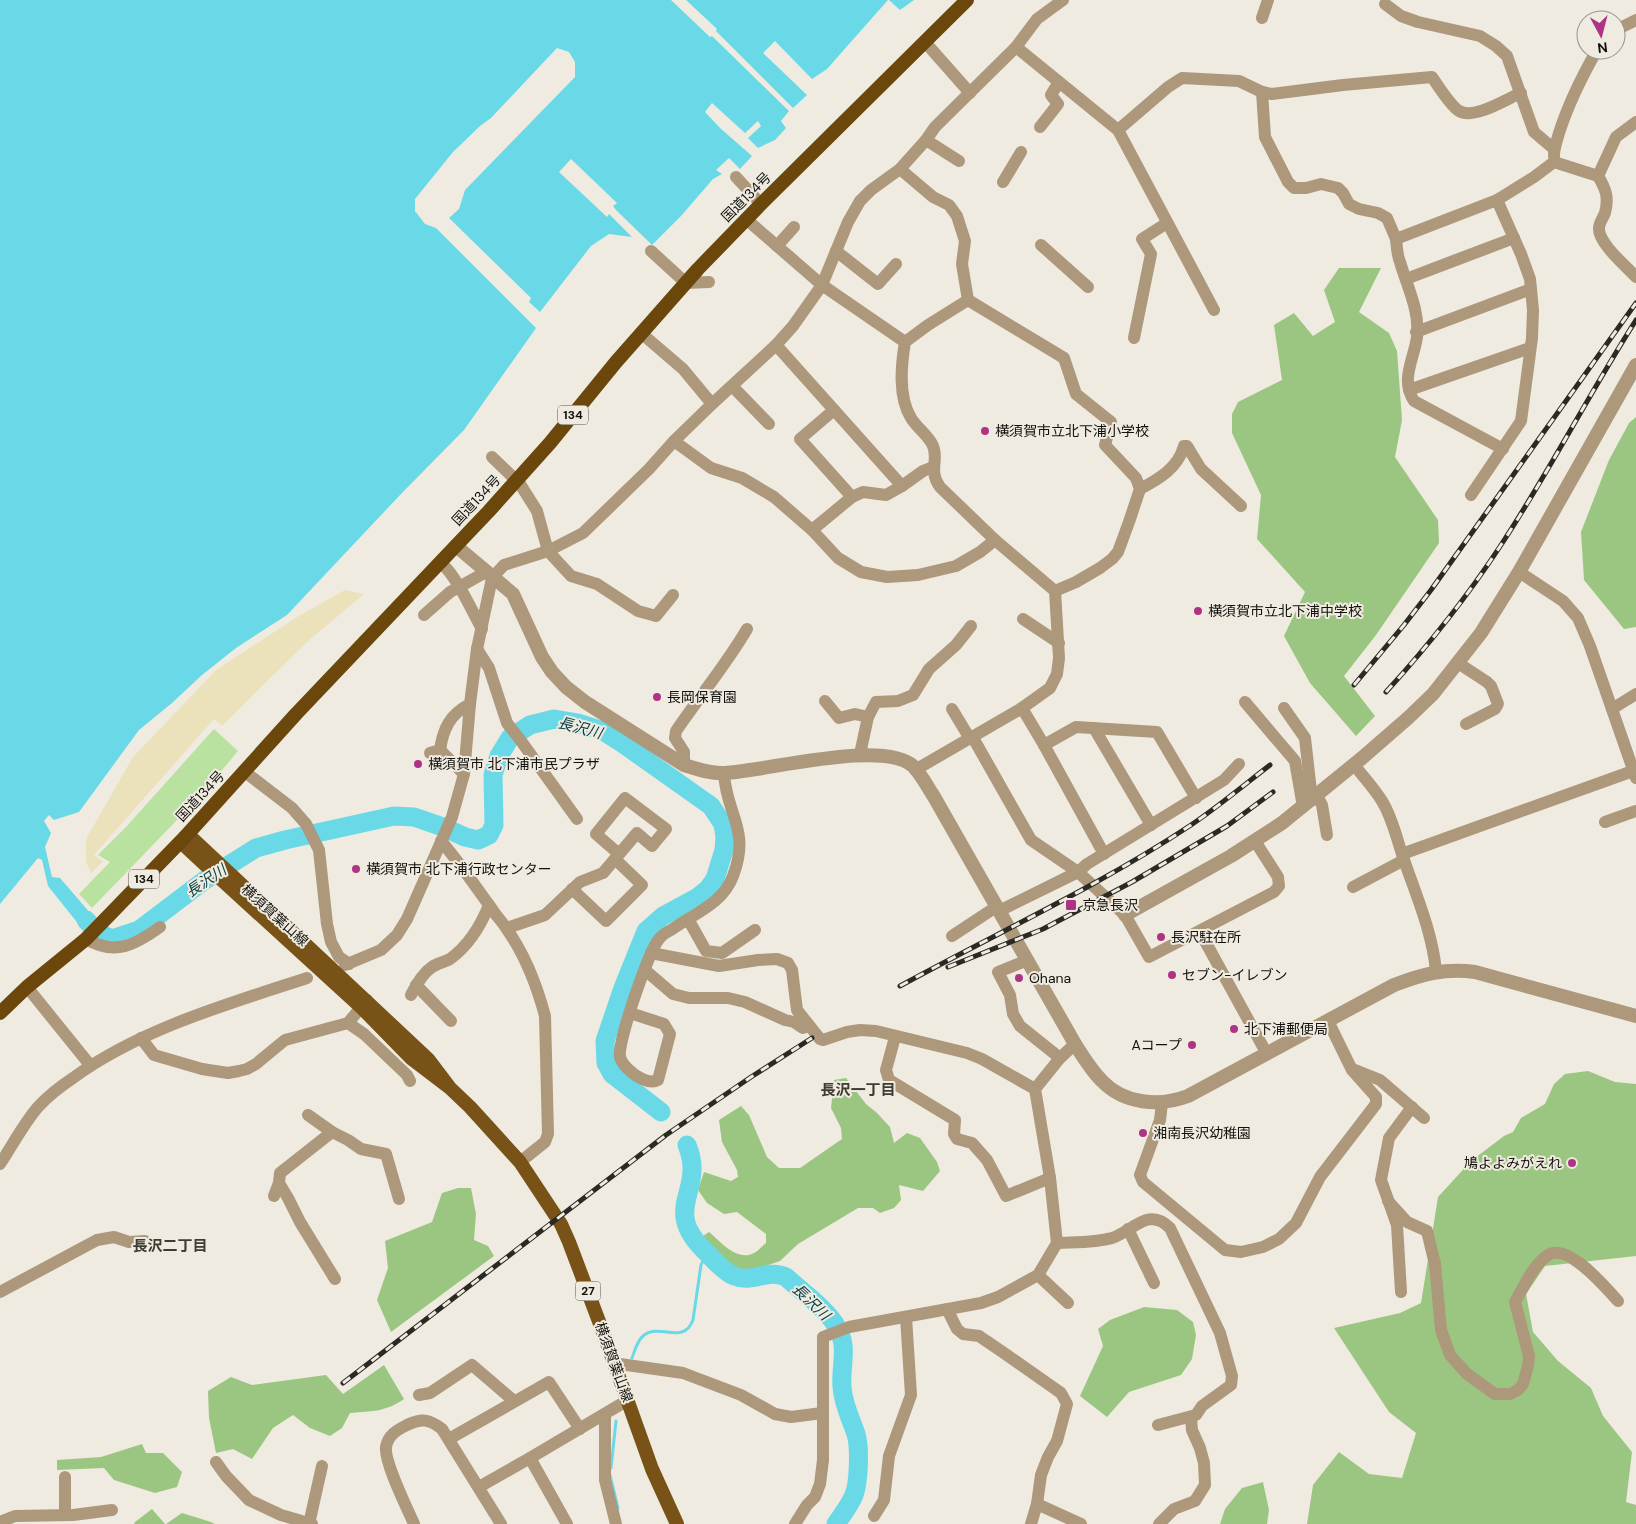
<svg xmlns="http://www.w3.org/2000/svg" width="1636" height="1524" font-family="'DM Sans','Noto Sans JP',sans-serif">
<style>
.green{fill:#b9e2a0}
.forest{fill:#9bc681}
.sand{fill:#ebe2bc}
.water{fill:#69d9e8}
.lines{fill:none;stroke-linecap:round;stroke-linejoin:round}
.stream{stroke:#69d9e8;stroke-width:3}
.river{stroke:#69d9e8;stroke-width:19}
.minor{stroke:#ad987c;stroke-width:12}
.tertiary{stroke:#ad987c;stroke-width:14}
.primary{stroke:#785217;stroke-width:14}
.trunk{stroke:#6b470c;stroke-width:14}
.rail-casing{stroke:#2b2924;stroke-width:5}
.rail{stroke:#efebe0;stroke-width:3;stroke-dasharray:9;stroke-linecap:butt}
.poi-dot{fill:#af3384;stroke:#efebe0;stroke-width:2}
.labels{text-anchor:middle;stroke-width:4;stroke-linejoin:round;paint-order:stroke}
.shield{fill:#efebe0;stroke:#55524c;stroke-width:1}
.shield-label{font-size:12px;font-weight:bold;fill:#13110d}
.street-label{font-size:14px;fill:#13110d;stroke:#efebe0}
.poi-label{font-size:14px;fill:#13110d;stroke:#efebe0;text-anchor:start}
.water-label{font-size:15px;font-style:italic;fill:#073e44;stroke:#efebe0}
.neighbourhood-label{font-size:15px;font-weight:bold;fill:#3e3b32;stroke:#efebe0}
</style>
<rect width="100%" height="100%" fill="#efebe0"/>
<path class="green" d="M214,729L238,751L203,793L92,908L79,894L110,862L98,855L126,827Z"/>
<g class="forest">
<path d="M1339,268H1381L1359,312L1389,333L1397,351L1402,420L1395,457L1438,520L1439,543L1376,635L1344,676L1375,716L1356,736L1310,683L1284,636L1305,592L1257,539L1261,495L1232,433V414L1238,402L1282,380L1274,325L1294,313L1313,336L1335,322L1324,290Z"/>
<path d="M1636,417V627L1624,629L1584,580L1581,532L1609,460L1629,423Z"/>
<path d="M1588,1071L1615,1082L1636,1084V1256L1545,1266L1526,1294L1533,1332L1558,1361L1591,1388L1603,1416L1632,1452L1626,1502L1636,1505V1524H1307L1313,1485L1339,1452L1369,1474L1402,1478L1416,1433L1389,1412L1334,1328L1400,1313L1421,1303L1438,1197L1471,1161L1504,1136L1513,1132L1521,1118L1545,1104L1554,1084L1565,1074Z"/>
<path d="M846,1078L866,1104L877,1113L890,1127L894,1143L907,1133L920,1138L937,1162L940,1171L923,1191L899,1185L901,1200L894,1208L880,1213L873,1208H858L798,1244L780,1261L754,1270L739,1271L725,1262L703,1236L709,1232C721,1242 737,1262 754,1253C758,1251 762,1246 766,1243V1234L737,1212L724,1214L707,1203L698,1190L704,1172L731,1181L738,1177L737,1170L722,1142L719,1120L741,1106L749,1115L767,1157L779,1168H800L842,1139L841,1128L831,1108L834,1080Z"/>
<path d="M458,1188H471L476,1214L474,1240L488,1246L494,1256L391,1332L377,1300L388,1268L385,1241L432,1222L442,1193Z"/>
<path d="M1144,1307L1177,1310L1193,1322L1196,1335L1192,1359L1181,1375L1129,1392L1107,1417L1080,1396L1103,1346L1098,1329L1110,1320Z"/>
<path d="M384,1365L404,1399C385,1412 373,1411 350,1413L342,1428L330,1436L310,1428L293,1415L273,1428L252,1459L233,1449L216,1453L209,1418L208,1391L231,1377L252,1385L326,1375L343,1394Z"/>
<path d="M142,1444L146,1453H163L182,1472L177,1487L155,1493L114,1480L104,1468L57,1470V1460L101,1457Z"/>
<path d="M1263,1482L1269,1510L1267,1524H1220L1225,1509L1242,1488Z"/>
<path d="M152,1509L165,1524H134L135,1522Z"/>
<path d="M182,1513L211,1522L215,1524H166Z"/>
</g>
<path class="sand" d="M345,590L364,594L308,641L222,726L214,719L94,855L103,862L91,873L86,862V839L133,757L216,670L297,617Z"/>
<g class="water">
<path d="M0,0H671L710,37L712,36L789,111L781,121L786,128L775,140L758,148L748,138L761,126L758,121L745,133L712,103L705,112L720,128L752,156L740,169L729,158L716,170L722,174L713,179L681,216L652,245L616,210L613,206L617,203L571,159L559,172L607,217L609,214L632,237L609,234L591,246L540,312L529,302L531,298L449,218L459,209L465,190L575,77V62L569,52L557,48L491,118L480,126L453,152L415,199V211L425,224L436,228L536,328L464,430L400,495L287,615L236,648L202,675L172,703L139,730L79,812L54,820L49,815L44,821L51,833L45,847L52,877L60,878L91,914L80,926L48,886L42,860L38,858L0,904Z"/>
<path d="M686,0H888L827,69L812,79L775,41L763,53L807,95L793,108L716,31L717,29Z"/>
<path d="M889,0H914L900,10Z"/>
</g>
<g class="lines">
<g class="stream">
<path d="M632,1358C635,1350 637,1341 643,1336C660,1322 683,1346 693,1320L701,1265L707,1253"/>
<path d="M611,1468L616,1421"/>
<path d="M610,1475L618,1508"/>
</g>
<g class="river">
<path d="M86,920L97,932L112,939L139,930L205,880L256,848L285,840L394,816L414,817L443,827L465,837L478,840L489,835L494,825L493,775L499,756L510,738L530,725L554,719L578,723L603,731L622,743L711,806L723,824L725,837L724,850L715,879L708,889L698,897L663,916L646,931L623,988L605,1041L606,1063L612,1074L661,1112"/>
<path d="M687,1145C707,1192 658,1208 708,1254C715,1261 724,1272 734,1276C753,1284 767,1268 786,1277C801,1291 824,1307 835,1324C850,1346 840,1364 842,1387C843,1404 851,1419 856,1434C860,1447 859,1482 854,1495C850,1505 842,1515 836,1524"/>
</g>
<g class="minor">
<path d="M1385,4L1401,16L1418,22L1480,36L1496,46L1507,56L1534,132L1554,149"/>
<path d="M1262,18L1268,0"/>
<path d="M1616,30L1636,20"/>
<path d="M925,42L970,93"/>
<path d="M1016,47L1118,130L1214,310"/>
<path d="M1262,92L1265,137L1288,182L1294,188H1306L1321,184L1338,188L1343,193L1349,204L1359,209L1378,213L1387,218L1396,239"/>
<path d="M1040,127L1058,104L1051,95L1059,82"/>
<path d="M1118,130L1168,87L1182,78L1239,81L1262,92L1272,94L1343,85L1432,77C1439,87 1450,105 1459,111C1474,120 1506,99 1521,93"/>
<path d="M926,140L959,161"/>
<path d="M1554,156C1554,147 1557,141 1559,133C1569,102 1581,78 1597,50"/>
<path d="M900,169L933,197L949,205L957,216L965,241L962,264L968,300"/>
<path d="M1598,176L1616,137L1636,122"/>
<path d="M736,177L761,204"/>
<path d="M1003,182L1021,152"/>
<path d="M746,219L822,285L905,342"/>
<path d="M1041,245L1088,287"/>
<path d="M777,246L794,227"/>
<path d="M651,251L686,283L709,282"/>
<path d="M836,251L878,284L896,264"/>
<path d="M1406,279L1514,238"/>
<path d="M968,300L1064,358L1076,394L1111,422L1105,445L1136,478L1140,489L1129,522L1118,552L1112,559L1100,568L1076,582L1055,591"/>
<path d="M1416,332L1531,289"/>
<path d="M641,333L683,369L712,404"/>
<path d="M1134,338L1151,254L1142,239L1167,223"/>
<path d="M776,345L902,486L923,471L933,467"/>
<path d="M732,386L769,424"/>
<path d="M1409,390L1530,348"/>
<path d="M834,410L800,439L852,497"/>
<path d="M674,441L711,468L742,478L774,497L812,530L838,558L861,572L887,577L918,575L956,566L980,552L995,540"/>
<path d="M1503,449L1414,401C1400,380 1414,359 1417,337C1420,311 1407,286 1400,262C1397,255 1397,247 1396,239L1497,200L1534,177L1554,162L1598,176C1606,189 1609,198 1605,213C1603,218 1599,223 1599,228C1598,243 1626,266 1636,277"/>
<path d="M492,457L520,484L537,511L548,551L571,576L597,584L638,611L656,616L673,595"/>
<path d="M1140,489C1159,479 1178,468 1184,446H1187L1201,469L1241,506"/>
<path d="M1471,495L1521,421L1532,338L1533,310L1530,279L1521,254L1497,200"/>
<path d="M812,530L852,497L863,492L886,495L902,486"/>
<path d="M441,563C456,575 472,611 482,629"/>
<path d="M1519,572L1563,601L1578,618L1590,646L1636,778"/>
<path d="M424,615L450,592L486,572"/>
<path d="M1023,619L1059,643"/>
<path d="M477,649L489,668L507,723L521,741L577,819"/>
<path d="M1458,663L1487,682L1491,686L1498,704L1495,709L1466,724"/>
<path d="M825,701L839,718L855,714L868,717"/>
<path d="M1245,702L1295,761L1303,807"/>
<path d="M1022,708L1044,745L1104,854"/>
<path d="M1284,708L1305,738L1312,800"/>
<path d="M952,709L969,737"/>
<path d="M1612,709L1636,694"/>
<path d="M1094,728L1151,825"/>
<path d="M972,736L1031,840L1078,872L1125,915L1149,957L1274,892L1279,886L1278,877L1255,841"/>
<path d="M1044,745L1076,727L1157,732L1196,798"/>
<path d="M440,750L464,774"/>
<path d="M430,753L440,750C443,729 450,714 470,704"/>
<path d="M860,754L868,717L876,702L898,701L913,695L929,669L956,645L971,626"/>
<path d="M684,765V752L675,738L676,731C699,697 726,665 747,629"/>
<path d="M1354,765C1363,776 1374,788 1382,801C1392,817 1396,836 1402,854C1415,893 1432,930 1436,971"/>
<path d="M915,770L1022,708L1050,688L1057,674L1059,658L1055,591L995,540L940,487C928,471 939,460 933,446C929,436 917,428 911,418C898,397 901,366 905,342L928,325L968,300"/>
<path d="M245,772L292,808L306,824L319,850L327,924L331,942L339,957L349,964"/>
<path d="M1317,796L1322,805L1327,835"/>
<path d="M1605,822L1636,811"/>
<path d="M441,841C460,863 475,886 492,909C496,916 502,921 506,928C524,953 537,986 545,1016L548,1134L545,1142L520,1162"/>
<path d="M1402,854L1633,771"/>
<path d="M1353,887L1404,860"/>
<path d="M572,889L606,921L642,885L615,859"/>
<path d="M999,911L1078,872L1087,864L1224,780L1239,764"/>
<path d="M688,919L706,951L722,953L755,930"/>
<path d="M507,928L545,915L580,882L603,873L637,833L652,846L666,829L625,798L596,834L619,854"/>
<path d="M1200,932L1267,1054"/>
<path d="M952,936L996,907"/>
<path d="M86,939C115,956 135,945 160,927"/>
<path d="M651,953L719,966L758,960L777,959L788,963L792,970L797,1010L820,1039L823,1040L847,1032L860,1030L876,1031L967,1053L982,1059L1035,1089"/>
<path d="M1028,960L998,972L1010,995L1013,1014L1020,1026L1060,1058"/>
<path d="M345,965L381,950L397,935L407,919L452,817L464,774L470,704L477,649L492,578L504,565L548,551L583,533L649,469L674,441L712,404L776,345L793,326L822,285L848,222L860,201L871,190L900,169L926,140L935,127L1016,47L1037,19L1063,0"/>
<path d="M645,970L673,994L689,998H728L745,1002L785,1020L794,1022L803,1028L808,1026"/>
<path d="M416,985L451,1021"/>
<path d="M27,987L90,1065"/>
<path d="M411,995C416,985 423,973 432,967C438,963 445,962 450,959C468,946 481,925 489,905"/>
<path d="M630,1013L664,1024L670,1034L658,1080C649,1085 635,1076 628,1069C625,1066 621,1061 620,1057C617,1043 649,950 659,939C662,935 667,932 671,930C693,914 723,904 733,876C751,829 726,815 724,773"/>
<path d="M348,1023L364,1034L407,1075L410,1081"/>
<path d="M895,1037L886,1070L889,1080L955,1120L954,1134L957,1139L972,1143L987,1160L1006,1196L1050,1178"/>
<path d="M141,1038L154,1055L202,1069L228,1073L239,1071L247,1069L256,1064L285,1040L348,1023L367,1000"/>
<path d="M1355,1070L1380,1080L1424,1118"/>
<path d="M1162,1103L1160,1120L1140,1175L1143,1182L1225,1250L1241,1252L1263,1247L1279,1239L1296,1223L1320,1177L1376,1104V1097L1352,1070L1328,1021"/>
<path d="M308,1115L332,1132"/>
<path d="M0,1164C12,1146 24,1123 38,1107C48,1096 61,1086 73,1078C140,1029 228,1004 307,978"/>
<path d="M279,1183L288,1198L300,1222L335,1279"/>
<path d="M274,1196L279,1183L280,1173L332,1132L348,1140L361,1149L386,1154L399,1199"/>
<path d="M1388,1201L1407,1222L1427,1231L1435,1264L1441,1330L1450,1355L1467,1374L1495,1394H1510L1518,1390L1523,1384L1528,1366L1529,1356L1515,1302C1524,1287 1532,1266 1548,1255C1568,1242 1605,1287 1618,1301"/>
<path d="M1128,1229L1154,1283"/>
<path d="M1057,1243C1075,1242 1094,1243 1112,1238C1133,1231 1149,1206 1170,1228L1220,1333L1232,1376L1231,1385L1202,1406L1196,1415L1158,1425"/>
<path d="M1038,1275L1068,1303"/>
<path d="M0,1292L97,1240L114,1237L129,1242L145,1241"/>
<path d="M1401,1292L1397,1225L1381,1180L1389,1138L1412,1107"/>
<path d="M947,1309L957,1329L963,1334L979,1336L1004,1353L1061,1393L1067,1404L1057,1441L1048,1457L1041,1475L1037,1504L1031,1524"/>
<path d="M613,1363L683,1373L741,1395L775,1414L791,1417L822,1413"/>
<path d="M419,1395L430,1393L472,1365L514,1401"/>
<path d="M605,1414V1480L616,1524"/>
<path d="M449,1439L549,1382L580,1429"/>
<path d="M530,1458L567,1524"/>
<path d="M216,1462L226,1476L249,1500L281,1515L312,1524"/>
<path d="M479,1487L530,1458L628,1400"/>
<path d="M1037,1504L1081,1524"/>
<path d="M65,1515V1477"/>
<path d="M874,1516L884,1500L889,1456L911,1395L906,1317"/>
<path d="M0,1522L15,1516L73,1515L112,1510"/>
<path d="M309,1524L322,1466"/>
<path d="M414,1524C407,1508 384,1462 386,1447C388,1435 397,1430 407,1425C422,1418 429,1419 442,1429L501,1524"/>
<path d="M795,1524L807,1505L815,1497L820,1484L823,1460V1337L849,1327L981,1303L998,1297L1038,1275L1057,1243L1050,1178L1035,1089L1060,1058L1075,1044"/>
<path d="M1159,1524L1174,1509L1195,1501L1205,1485L1204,1463L1200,1448L1192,1430L1191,1418"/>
</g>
<g class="tertiary">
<path d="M456,546L513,594L542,657L552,672L566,687L585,702L684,765C697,769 711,774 725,773C766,771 883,739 913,766C921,774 927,786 933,795L1075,1044C1083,1057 1091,1070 1102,1081C1124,1104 1159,1107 1188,1096L1394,985C1423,974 1444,968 1475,972L1636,1016"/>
<path d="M1125,915L1231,856L1282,823L1362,758L1408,718L1433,694L1481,633L1519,572L1636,365"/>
</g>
<path class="primary" d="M450,1088L428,1059L194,840L185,837L186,847L201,861L361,1007L412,1059L450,1088L470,1107L520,1162L561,1224L569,1242L603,1332L652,1469L677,1524"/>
<path class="trunk" d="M0,1013L27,987L86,939L185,837L296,714L489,511L550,443L616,362L698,269L761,204L967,0"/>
<defs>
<g id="rail">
<path d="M1354,685L1404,625L1431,590L1636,303"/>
<path d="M1386,692C1428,646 1467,597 1501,545C1549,472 1589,394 1636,320"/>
<path d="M948,967L1043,929L1132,882L1227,826L1273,792"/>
<path d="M900,986C997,933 1099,886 1191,825C1219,806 1244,785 1270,765"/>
<path d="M343,1383L666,1135L751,1077L812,1038"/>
</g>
</defs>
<use href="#rail" class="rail-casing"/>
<use href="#rail" class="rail"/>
</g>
<g class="poi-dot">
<circle cx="985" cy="431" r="5"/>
<circle cx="1198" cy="611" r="5"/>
<circle cx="657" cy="697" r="5"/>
<circle cx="418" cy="764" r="5"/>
<circle cx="356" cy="869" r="5"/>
<rect x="1065" y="899" width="12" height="12" rx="2.5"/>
<circle cx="1161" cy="937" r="5"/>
<circle cx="1172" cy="975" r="5"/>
<circle cx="1019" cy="978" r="5"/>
<circle cx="1234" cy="1029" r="5"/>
<circle cx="1192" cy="1045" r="5"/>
<circle cx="1143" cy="1133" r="5"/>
<circle cx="1572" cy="1163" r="5"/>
</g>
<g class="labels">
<g class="shield">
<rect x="558" y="405.5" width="30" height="19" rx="4"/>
<rect x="129" y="869.5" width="30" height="19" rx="4"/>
<rect x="575.5" y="1281.5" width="25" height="19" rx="4"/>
</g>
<g class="shield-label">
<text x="573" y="419">134</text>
<text x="144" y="883">134</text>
<text x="588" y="1295">27</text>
</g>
<g class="street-label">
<text transform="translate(746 197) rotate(-45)" y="5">国道134号</text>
<text transform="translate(476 500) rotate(-47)" y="5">国道134号</text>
<text transform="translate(200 796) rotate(-47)" y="5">国道134号</text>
<text transform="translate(275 915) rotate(42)" y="5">横須賀葉山線</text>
<text transform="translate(614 1362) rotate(70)" y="5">横須賀葉山線</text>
</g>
<g class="poi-label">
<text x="995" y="436">横須賀市立北下浦小学校</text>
<text x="1208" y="616">横須賀市立北下浦中学校</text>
<text x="667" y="702">長岡保育園</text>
<text x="428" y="769">横須賀市 北下浦市民プラザ</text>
<text x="366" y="874">横須賀市 北下浦行政センター</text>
<text x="1082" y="910">京急長沢</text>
<text x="1171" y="942">長沢駐在所</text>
<text x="1182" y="980">セブン-イレブン</text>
<text x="1029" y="983">Ohana</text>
<text x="1244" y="1034">北下浦郵便局</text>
<text x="1182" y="1050" text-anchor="end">Aコープ</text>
<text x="1153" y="1138">湘南長沢幼稚園</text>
<text x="1562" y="1168" text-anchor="end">鳩よよみがえれ</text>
</g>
<g class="water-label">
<text transform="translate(580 728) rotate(15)" y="5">長沢川</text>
<text transform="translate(206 881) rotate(-34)" y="5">長沢川</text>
<text transform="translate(811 1302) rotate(44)" y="5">長沢川</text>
</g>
<g class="neighbourhood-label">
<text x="858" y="1095">長沢一丁目</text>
<text x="170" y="1251">長沢二丁目</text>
</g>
</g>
<g transform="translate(1601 35) rotate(173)"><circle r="24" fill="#efebe0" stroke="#97948c"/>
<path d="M0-4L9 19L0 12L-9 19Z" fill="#af3384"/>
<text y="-8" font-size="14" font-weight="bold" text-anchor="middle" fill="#13110d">N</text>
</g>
</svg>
